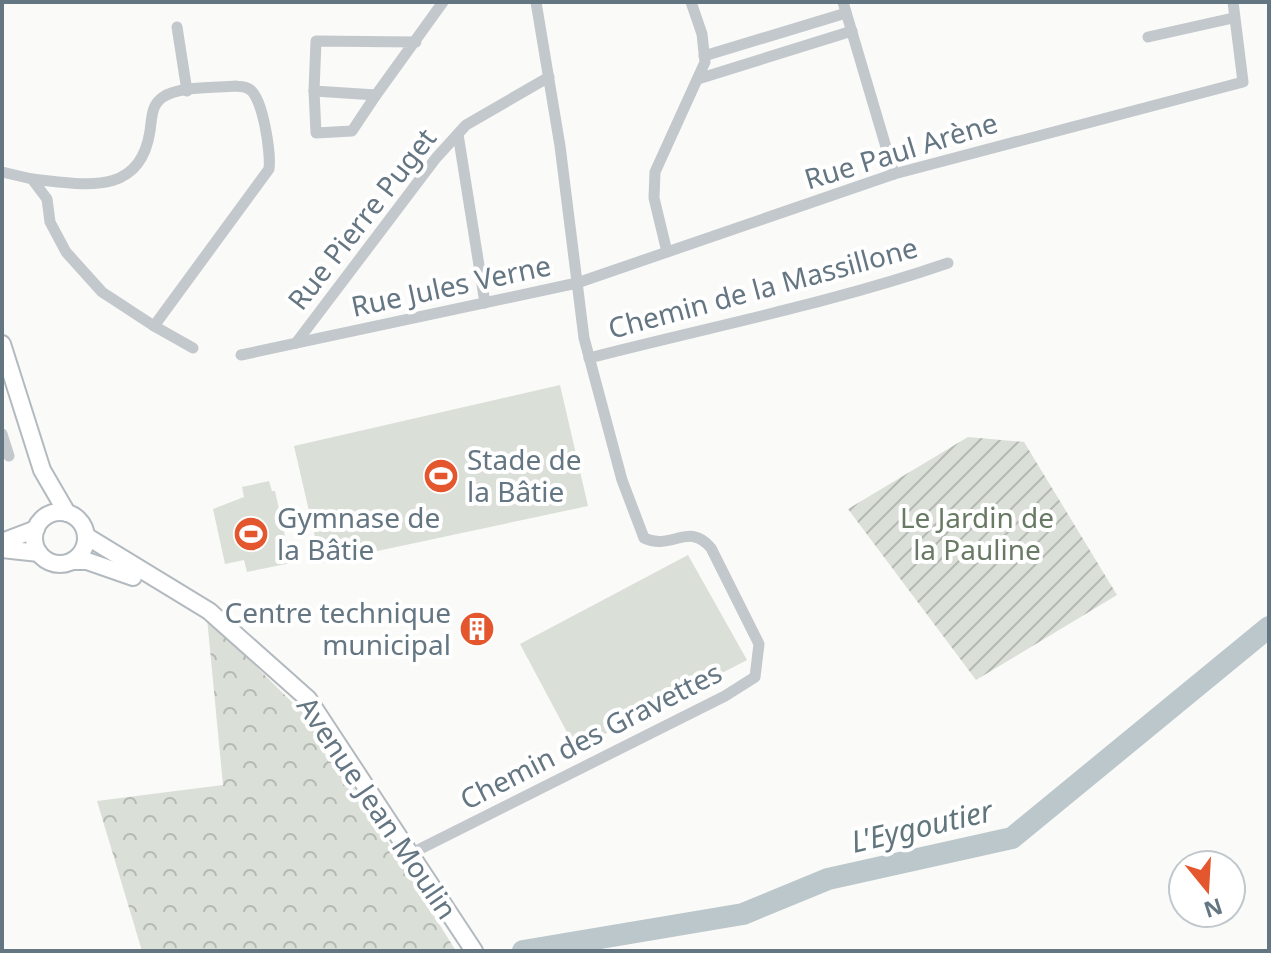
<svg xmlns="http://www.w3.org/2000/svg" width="1271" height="953" font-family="'Noto Sans',sans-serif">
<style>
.grass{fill:#dadfd7}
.forest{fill:url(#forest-crowns)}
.garden{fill:url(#garden-furrows)}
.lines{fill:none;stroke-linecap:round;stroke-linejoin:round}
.river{stroke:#bbc7cb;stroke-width:22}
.secondary-casing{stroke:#b3babf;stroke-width:20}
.street{stroke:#c3c8cc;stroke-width:11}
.secondary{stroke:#fff;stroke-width:16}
.labels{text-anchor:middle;stroke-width:8;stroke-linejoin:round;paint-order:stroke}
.street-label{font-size:28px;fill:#657683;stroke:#fff}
.poi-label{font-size:28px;fill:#657683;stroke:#fff;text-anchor:start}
.park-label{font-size:28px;fill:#687a64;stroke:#fff}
.water-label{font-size:30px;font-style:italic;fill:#60757c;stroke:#fff}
</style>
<defs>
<pattern id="forest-crowns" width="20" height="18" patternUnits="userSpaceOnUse" patternTransform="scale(2)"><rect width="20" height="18" fill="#dadfd7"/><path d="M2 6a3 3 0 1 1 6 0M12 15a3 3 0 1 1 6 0" fill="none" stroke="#b4b9b4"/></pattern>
<pattern id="garden-furrows" width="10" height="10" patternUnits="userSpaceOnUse" patternTransform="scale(2)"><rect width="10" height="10" fill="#dadfd7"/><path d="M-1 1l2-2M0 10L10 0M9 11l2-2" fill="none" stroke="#b4b9b4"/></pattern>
</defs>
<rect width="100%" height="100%" fill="#fafaf8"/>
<g class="grass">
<path d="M560,385L588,506L321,563L294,446Z"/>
<path d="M269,481L272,491H275L291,563L247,572L244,560L225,564L213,509L244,497L242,487Z"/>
<path d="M688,555L747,660L576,749L520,644Z"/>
</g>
<path class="forest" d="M207,618L314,724L456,951H142L97,801L223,785Z"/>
<path class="garden" d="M968,437L1024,442L1117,595L976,680L848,509Z"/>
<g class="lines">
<path class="river" d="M523,951L743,914L828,879L1012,838L1269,627"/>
<defs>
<g id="secondary">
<path d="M2,344L42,470L67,513"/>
<circle cx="60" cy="538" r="26"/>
<path d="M86,536L209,611L308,699L474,951"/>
<path d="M2,542L36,529"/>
<path d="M2,549L39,553"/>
<path d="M73,561H87L133,577"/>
</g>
</defs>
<use href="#secondary" class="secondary-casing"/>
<g class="street">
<path d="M843,2L894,174"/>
<path d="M177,27L187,91"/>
<path d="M1148,37L1233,18"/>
<path d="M416,42L316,41L314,91L376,95L443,2"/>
<path d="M704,56L846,13"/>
<path d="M698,79L852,31"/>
<path d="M236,86C240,87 245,86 249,89C263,96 271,154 269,169L154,326L102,292L66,252L50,222L47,199L32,179C83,184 140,198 150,131C152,118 151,105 163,97C179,86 216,88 236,86Z"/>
<path d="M314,91L316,133L352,131L376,95"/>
<path d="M458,134L485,303"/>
<path d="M2,172L32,179"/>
<path d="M667,252L654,198L655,172L705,62L702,34L691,2"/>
<path d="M154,326L193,348"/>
<path d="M296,343L436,158L466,125L549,77"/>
<path d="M241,355L577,283L894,174L1243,82L1233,2"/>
<path d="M589,358C709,327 832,303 948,263"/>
<path d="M2,434L9,456"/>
<path d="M408,855L725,696L755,677L759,644L711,548C688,521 672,551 644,538L622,480L584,338L560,146L536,2"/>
</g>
<use href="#secondary" class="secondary"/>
</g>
<defs>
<symbol id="stadium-disc" viewBox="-11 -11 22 22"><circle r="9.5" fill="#e4572e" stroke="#fff"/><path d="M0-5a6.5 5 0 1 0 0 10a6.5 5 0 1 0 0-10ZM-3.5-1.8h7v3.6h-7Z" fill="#fff"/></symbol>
<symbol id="building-disc" viewBox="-11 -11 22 22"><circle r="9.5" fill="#e4572e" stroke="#fff"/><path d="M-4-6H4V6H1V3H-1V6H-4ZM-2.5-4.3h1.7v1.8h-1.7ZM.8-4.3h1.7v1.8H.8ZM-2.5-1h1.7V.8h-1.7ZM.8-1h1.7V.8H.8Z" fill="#fff"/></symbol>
</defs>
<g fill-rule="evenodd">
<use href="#stadium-disc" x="421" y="456" width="40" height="40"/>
<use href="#stadium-disc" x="231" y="514" width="40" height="40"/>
<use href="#building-disc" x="457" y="609" width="40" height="40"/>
</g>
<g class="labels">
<g class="street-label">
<text transform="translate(901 151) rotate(-17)" y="10">Rue Paul Arène</text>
<text transform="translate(362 219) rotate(-52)" y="10">Rue Pierre Puget</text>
<text transform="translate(451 286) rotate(-12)" y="10">Rue Jules Verne</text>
<text transform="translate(763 288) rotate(-15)" y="10">Chemin de la Massillone</text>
<text transform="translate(591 736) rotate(-27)" y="10">Chemin des Gravettes</text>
<text transform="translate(377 808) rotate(56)" y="10">Avenue Jean Moulin</text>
</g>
<g class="poi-label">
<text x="467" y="470">Stade de<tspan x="467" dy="32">la Bâtie</tspan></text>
<text x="277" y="528">Gymnase de<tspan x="277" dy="32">la Bâtie</tspan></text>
<text x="451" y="623" text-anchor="end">Centre technique<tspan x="451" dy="32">municipal</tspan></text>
</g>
<g class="park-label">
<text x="977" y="528">Le Jardin de<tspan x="977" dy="32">la Pauline</tspan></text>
</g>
<g class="water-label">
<text transform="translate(922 827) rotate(-13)" y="10">L'Eygoutier</text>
</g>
</g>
<rect width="1271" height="953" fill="none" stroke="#657683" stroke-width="8"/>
<g transform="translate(1207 889) rotate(162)"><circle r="38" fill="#ffffff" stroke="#c1c8cd" stroke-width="2"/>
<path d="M0-6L14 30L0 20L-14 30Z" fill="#e4572e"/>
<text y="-12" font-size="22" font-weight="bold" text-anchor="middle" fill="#657683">N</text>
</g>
</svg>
